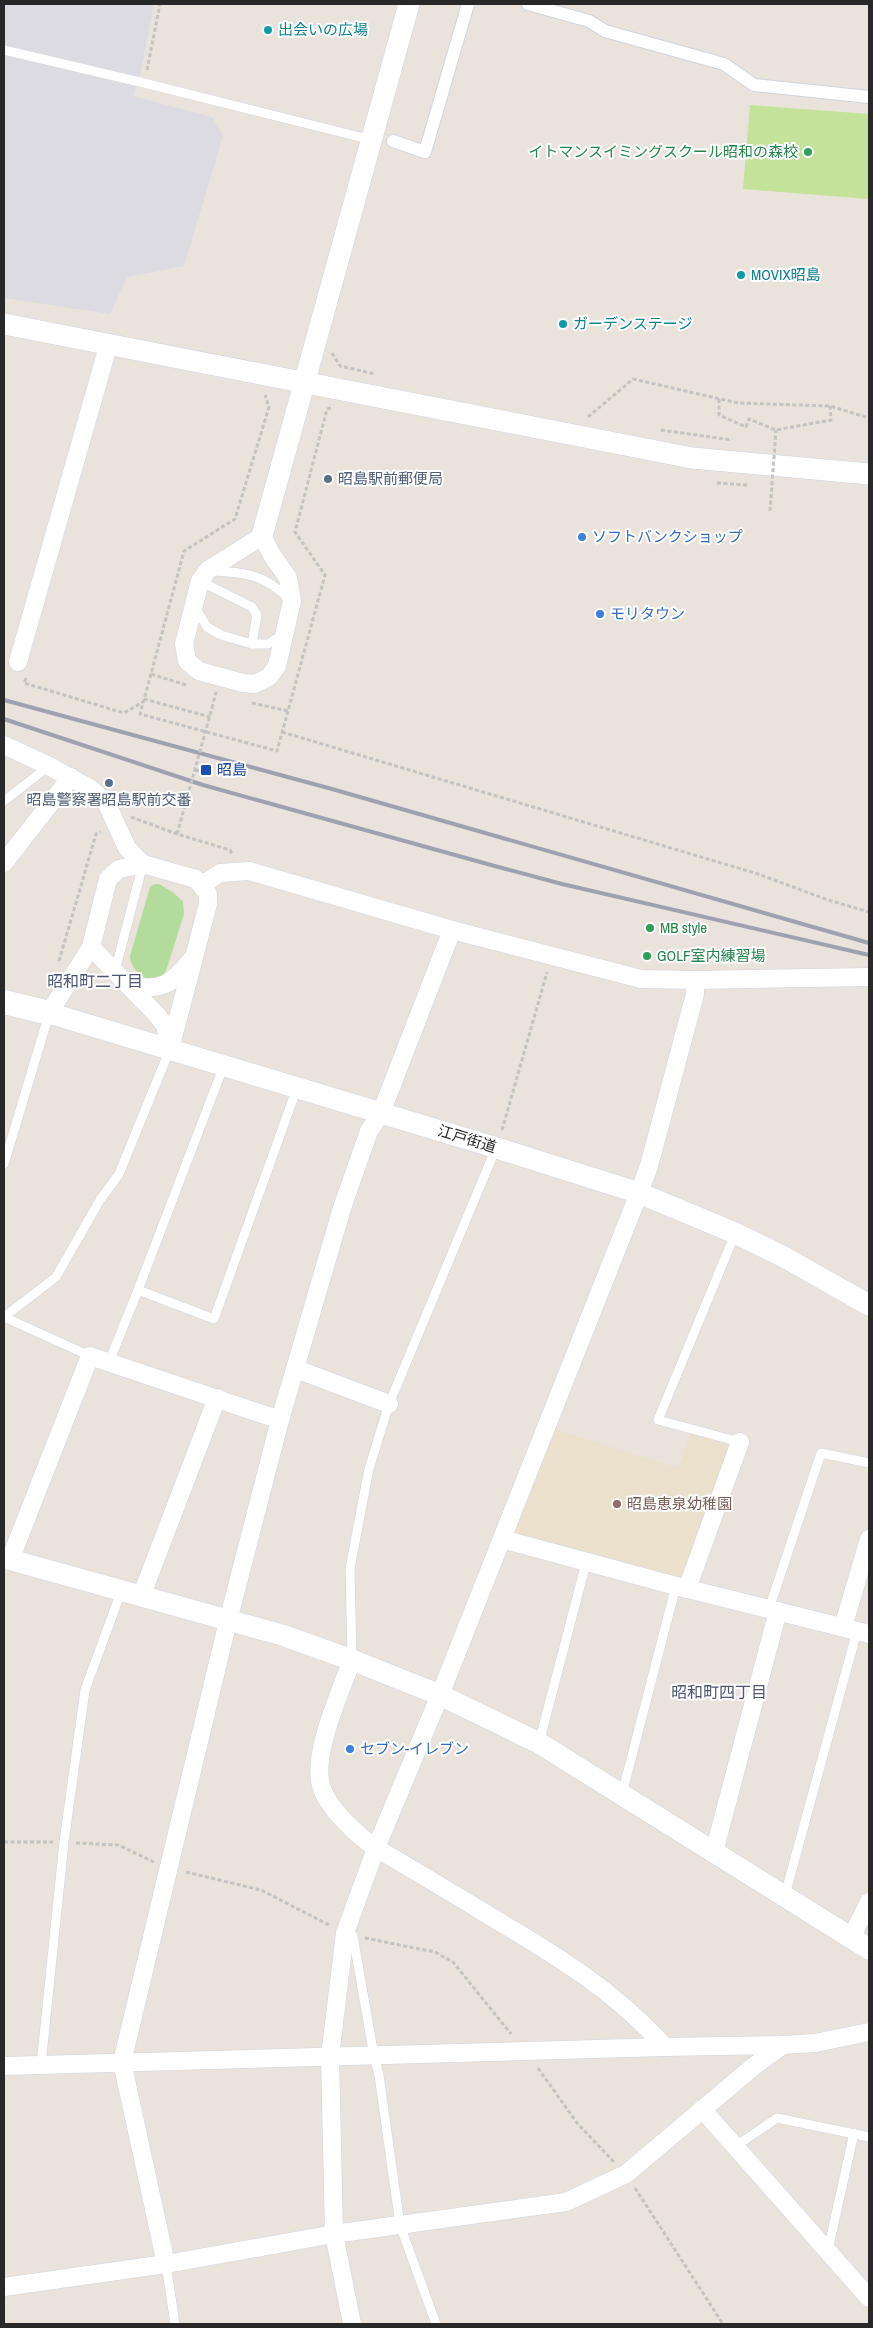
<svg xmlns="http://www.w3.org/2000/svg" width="873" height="2328" font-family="'Archivo Narrow','Noto Sans JP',sans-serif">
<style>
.industrial{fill:#dddbe2}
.education{fill:#eae0cc}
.green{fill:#b2db9c}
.pitch{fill:#c4e299}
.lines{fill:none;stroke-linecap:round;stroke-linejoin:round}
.service-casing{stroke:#d0d4e0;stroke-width:10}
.pedestrian-casing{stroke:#d0d4e0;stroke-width:14}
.minor-casing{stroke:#d0d4e0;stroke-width:19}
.tertiary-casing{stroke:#d0d4e0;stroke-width:22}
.secondary-casing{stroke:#d0d4e0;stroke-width:25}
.path{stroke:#c3c3c3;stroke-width:3;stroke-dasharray:4 2.5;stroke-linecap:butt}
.service{stroke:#fff;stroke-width:9}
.pedestrian{stroke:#fff;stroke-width:12}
.minor{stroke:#fff;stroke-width:18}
.tertiary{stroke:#fff;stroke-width:21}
.secondary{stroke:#fff;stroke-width:24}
.rail{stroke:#9ea1b1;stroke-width:4}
.path-bridge{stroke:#c3c3c3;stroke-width:3;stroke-dasharray:4 2.5;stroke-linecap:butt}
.culture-dot{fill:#0f9aa8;stroke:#fff;stroke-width:2}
.leisure-dot{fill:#2e9e5b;stroke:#fff;stroke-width:2}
.service-dot{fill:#5c6f8a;stroke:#fff;stroke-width:2}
.shop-dot{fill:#3f7fe0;stroke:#fff;stroke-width:2}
.transit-dot{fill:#1a4fb4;stroke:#fff;stroke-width:2}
.education-dot{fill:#8d6e63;stroke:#fff;stroke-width:2}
.labels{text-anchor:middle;stroke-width:4;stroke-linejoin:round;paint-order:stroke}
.culture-label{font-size:15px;fill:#0d838f;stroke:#fff;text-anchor:start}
.leisure-label{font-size:15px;fill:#27864d;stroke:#fff;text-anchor:start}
.service-label{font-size:15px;fill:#4e5e75;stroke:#fff;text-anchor:start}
.shop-label{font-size:15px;fill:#366cbe;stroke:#fff;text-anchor:start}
.transit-label{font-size:15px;fill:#164399;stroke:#fff;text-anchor:start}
.street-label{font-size:15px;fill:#282828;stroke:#fff}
.education-label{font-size:15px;fill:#785e54;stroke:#fff;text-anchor:start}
.neighbourhood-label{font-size:16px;fill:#4d5574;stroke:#fff}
</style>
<rect width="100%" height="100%" fill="#e9e3db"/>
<path class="industrial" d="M4,4H154L141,72L133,96L212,117L223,136L184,266L127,277L110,314L4,298Z"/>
<path class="education" d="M547,1427L678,1468L692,1430L740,1442L687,1589L502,1539Z"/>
<path class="green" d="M154,884H159L174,893L183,902L184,914L166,971L160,978L151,981C141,977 130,967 130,956L150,887Z"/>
<path class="pitch" d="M750,105L869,114V199L743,189Z"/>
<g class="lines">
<defs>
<g id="service">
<path d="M4,50L144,83L372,140"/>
<path d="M213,571C246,572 265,575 289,599"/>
<path d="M200,581L252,607L257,615L252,644"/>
<path d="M195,607L207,627L221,635L252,644H268L282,635"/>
<path d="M4,801L49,766"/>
<path d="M115,971L143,864"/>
<path d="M224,1065L138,1290L214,1319L297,1088"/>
<path d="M4,1164L49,1014"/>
<path d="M735,1234L658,1420L740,1442"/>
<path d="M4,1317L56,1277L100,1200L119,1174L170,1049"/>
<path d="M4,1317L90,1356"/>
<path d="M109,1362L138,1290"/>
<path d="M769,1609L821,1453L869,1463"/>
<path d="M352,1660L350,1568L369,1469L389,1404L496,1148"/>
<path d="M539,1743L586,1563"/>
<path d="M622,1794L676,1586"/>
<path d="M785,1895L857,1631"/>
<path d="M346,1933L353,1936L374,2056L379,2075L400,2225L436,2324"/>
<path d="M41,2065L64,1842L85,1690L121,1592"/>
<path d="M736,2146L777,2118L869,2137"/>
<path d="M828,2250L854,2133"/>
<path d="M166,2264L175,2324"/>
</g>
<g id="pedestrian">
<path d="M528,4L589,21L605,31L724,64L754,85L869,97"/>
<path d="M393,141L425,152L468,4"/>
</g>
<g id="minor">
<path d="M262,536L272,555L288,578L292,601L277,666L269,677L255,684L243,683L199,671L187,661L184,644L200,581L208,570Z"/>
<path d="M18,662L109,343"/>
<path d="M4,745L49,766L91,789L106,802L127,848L143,864"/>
<path d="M4,863L71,777"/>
<path d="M202,885L220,873L249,871L452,930L641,979L695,980L869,977"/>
<path d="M91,947L156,1014L165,1025L169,1044"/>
<path d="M129,986C162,991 171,985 192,959"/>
<path d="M49,1013L91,947L108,879L119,869L143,864L196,879L208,894V904L170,1049"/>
<path d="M296,1369L389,1404"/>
<path d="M502,1539L676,1586L869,1634"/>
<path d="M10,1560L90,1356L280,1420"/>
<path d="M687,1589L740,1442"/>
<path d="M141,1597L217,1398"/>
<path d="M843,1627L869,1539"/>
<path d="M352,1660C341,1690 312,1754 321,1785C326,1807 358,1836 376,1848C417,1872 457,1896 498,1921C559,1957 617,1993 665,2047"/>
<path d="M714,1852L778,1611"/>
<path d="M851,1938L869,1902"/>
<path d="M4,2066L665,2047L783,2045L815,2043L869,2032"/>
<path d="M702,2109L869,2298"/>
<path d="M166,2264L122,2062L228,1621L280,1420L342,1208L369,1131L381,1113L452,930"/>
<path d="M4,2287L166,2264L334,2234L566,2202L626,2174L754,2066L783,2045"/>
<path d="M352,2324L334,2234L330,2056L345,1933L376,1848L440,1695L639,1193L649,1166L695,994V980"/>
</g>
<g id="tertiary">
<path d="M4,324L692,458L869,474"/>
<path d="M262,536L409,4"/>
<path d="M49,1013L497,1148L639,1193L735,1233L784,1257L869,1305"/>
<path d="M4,1558L282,1635L352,1660L440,1695L539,1743L869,1949"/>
</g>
<path id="secondary" d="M4,1002L49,1013"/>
</defs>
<use href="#service" class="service-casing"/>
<use href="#pedestrian" class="pedestrian-casing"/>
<use href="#minor" class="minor-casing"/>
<use href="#tertiary" class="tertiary-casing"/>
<use href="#secondary" class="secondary-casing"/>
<g class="path">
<path d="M147,70L160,4"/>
<path d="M332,353L340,366L375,374"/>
<path d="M719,399V415L746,427L749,419L776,430L831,420L830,406"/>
<path d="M588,417L633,379L738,403L830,406L869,418"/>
<path d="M661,430L732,440"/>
<path d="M717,483L747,485"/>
<path d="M151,674L140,714L277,751L288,711"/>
<path d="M26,678L24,683L124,713L143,702"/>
<path d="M186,685L151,674L184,551L235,519L269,407L265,395"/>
<path d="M144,699L210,717"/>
<path d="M252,703L288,711L325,575L295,532L327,409L331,408"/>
<path d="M212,708L216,692"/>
<path d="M282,732L758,874L828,900L869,912"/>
<path d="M195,770L200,771"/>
<path d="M131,817L177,834L230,850L232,854"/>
<path d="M59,961L96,834L101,832"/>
<path d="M502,1130L547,972"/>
<path d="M4,1842H53"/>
<path d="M76,1843L118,1845L154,1862"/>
<path d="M186,1872L261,1890L329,1925"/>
<path d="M365,1938L435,1952L453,1962L511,2034"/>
<path d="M538,2068L577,2123L614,2162"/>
<path d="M635,2188L723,2324"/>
</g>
<use href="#service" class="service"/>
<use href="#pedestrian" class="pedestrian"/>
<use href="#minor" class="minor"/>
<use href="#tertiary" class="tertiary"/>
<use href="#secondary" class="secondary"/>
<g class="rail">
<path d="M4,700L332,789L869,943"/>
<path d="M4,719L203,785L491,865L562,884L869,955"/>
</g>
<g class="path-bridge">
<path d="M770,511L776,430"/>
<path d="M177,834L212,708"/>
</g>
</g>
<g class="culture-dot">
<circle cx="268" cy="30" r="5"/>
<circle cx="741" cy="275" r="5"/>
<circle cx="563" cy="324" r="5"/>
</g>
<g class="leisure-dot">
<circle cx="808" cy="152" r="5"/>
<circle cx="650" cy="928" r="5"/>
<circle cx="647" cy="956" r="5"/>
</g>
<g class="service-dot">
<circle cx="328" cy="479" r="5"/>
<circle cx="109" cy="783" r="5"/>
</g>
<g class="shop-dot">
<circle cx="582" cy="537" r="5"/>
<circle cx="600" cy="614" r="5"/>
<circle cx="350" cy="1749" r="5"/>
</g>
<rect class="transit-dot" x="200" y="764" width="12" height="12" rx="2.5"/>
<circle class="education-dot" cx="617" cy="1504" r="5"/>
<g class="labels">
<g class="culture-label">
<text x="278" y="35">出会いの広場</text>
<text x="751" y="280">MOVIX昭島</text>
<text x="573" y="329">ガーデンステージ</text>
</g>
<g class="leisure-label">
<text x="798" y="157" text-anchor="end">イトマンスイミングスクール昭和の森校</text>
<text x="660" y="933">MB style</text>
<text x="657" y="961">GOLF室内練習場</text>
</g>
<g class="service-label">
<text x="338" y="484">昭島駅前郵便局</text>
<text x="109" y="805" text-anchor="middle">昭島警察署昭島駅前交番</text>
</g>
<g class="shop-label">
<text x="592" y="542">ソフトバンクショップ</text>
<text x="610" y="619">モリタウン</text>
<text x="360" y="1754">セブン-イレブン</text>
</g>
<g class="transit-label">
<text x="217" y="775">昭島</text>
</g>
<g class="street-label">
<text transform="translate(467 1139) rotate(17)" y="5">江戸街道</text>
</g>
<g class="education-label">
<text x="627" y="1509">昭島恵泉幼稚園</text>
</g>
<g class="neighbourhood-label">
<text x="95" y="987">昭和町二丁目</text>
<text x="719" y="1698">昭和町四丁目</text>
</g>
</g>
<rect width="873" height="2328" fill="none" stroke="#282828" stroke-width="10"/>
</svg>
